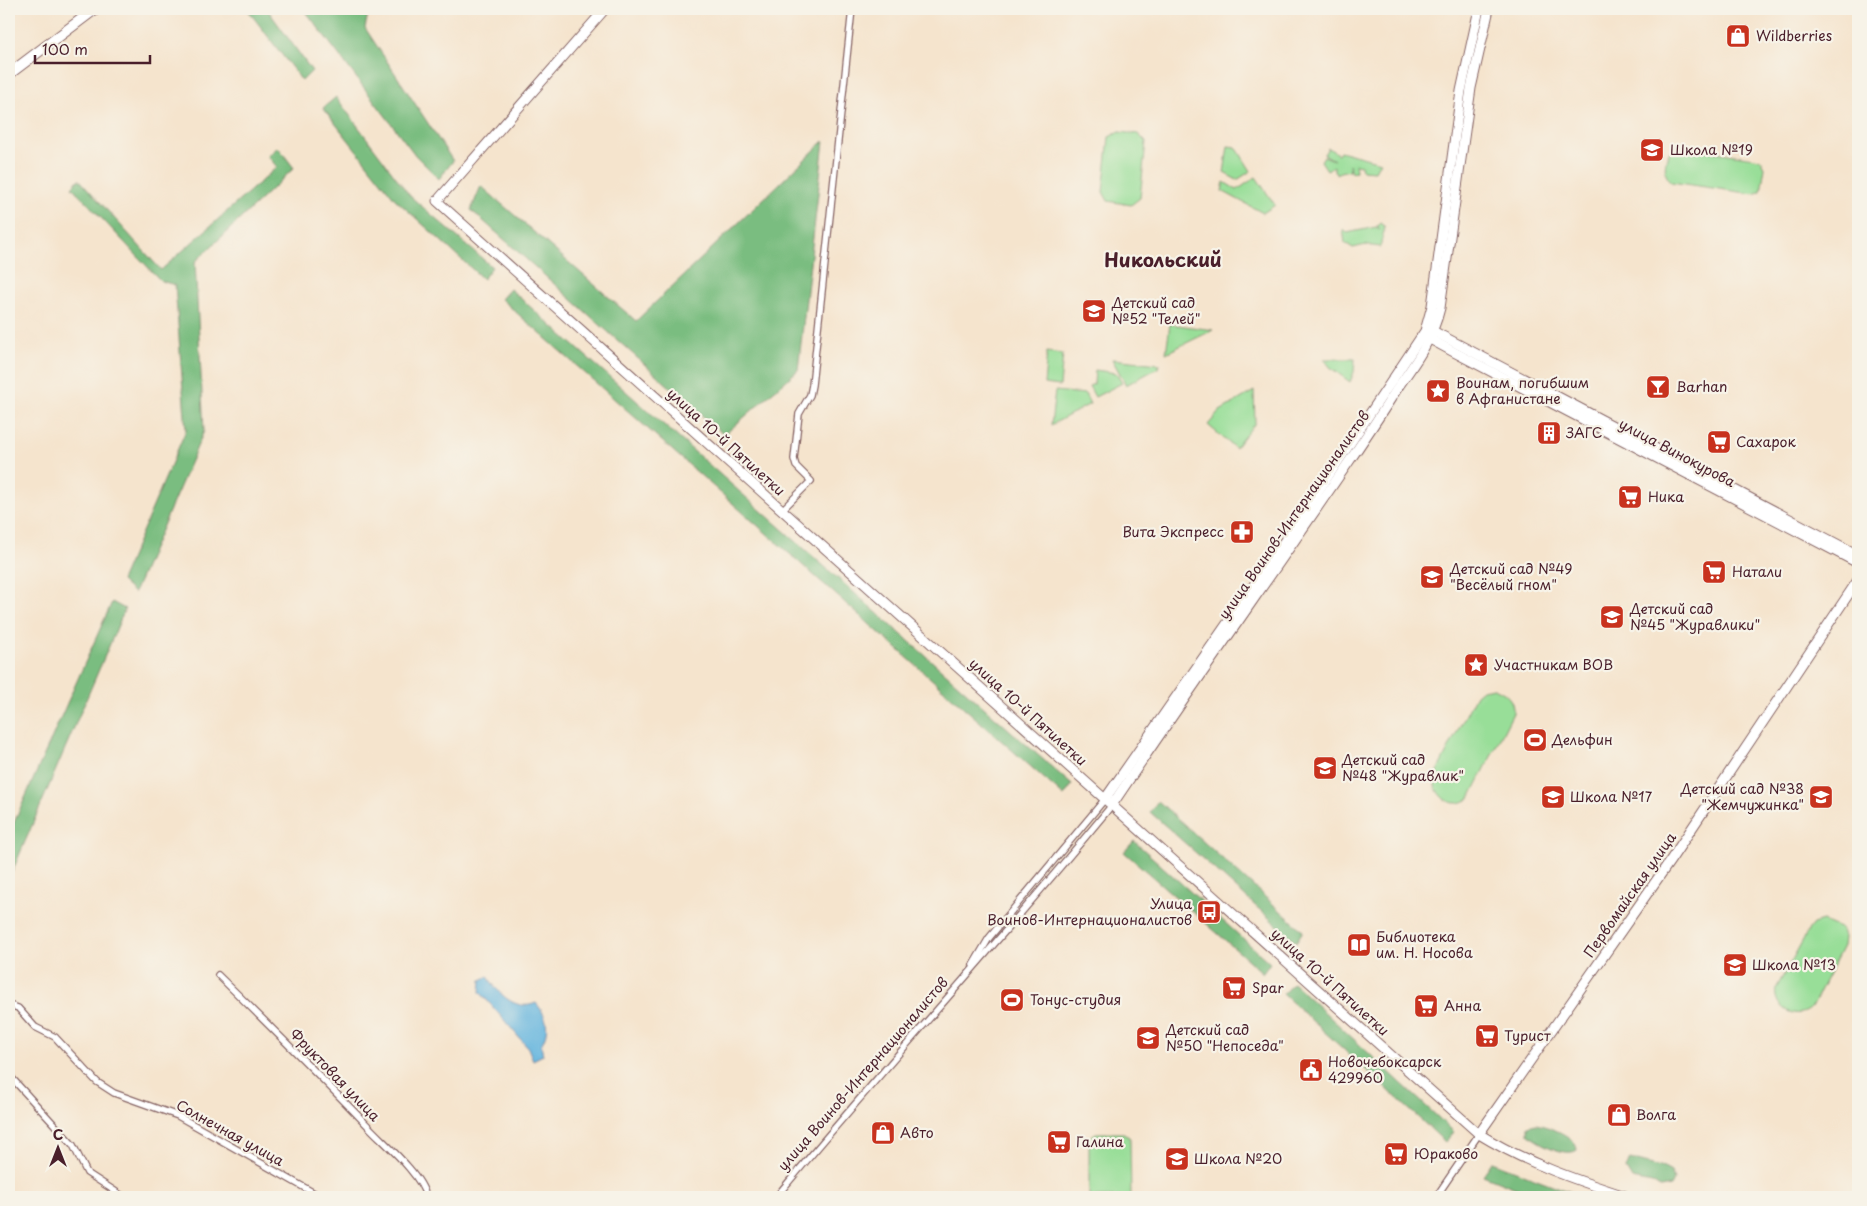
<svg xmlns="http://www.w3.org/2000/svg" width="1867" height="1206" font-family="'Playpen Sans',sans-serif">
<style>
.green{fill:#98de98;stroke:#717e62}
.forest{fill:#7abd80;stroke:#626e56}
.water{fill:#62b4de;stroke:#566a84}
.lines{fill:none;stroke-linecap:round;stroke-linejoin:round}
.street-casing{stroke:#866464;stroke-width:8}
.secondary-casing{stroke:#866464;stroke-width:11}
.primary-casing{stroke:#866464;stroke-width:12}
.street{stroke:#fff;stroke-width:5.5}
.secondary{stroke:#fff;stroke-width:9}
.primary{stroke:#fff;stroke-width:10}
.labels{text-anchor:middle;stroke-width:4.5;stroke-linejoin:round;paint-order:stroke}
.poi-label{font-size:14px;fill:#4a1f2b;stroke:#f7f3e8;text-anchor:start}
.street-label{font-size:14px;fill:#4a1f2b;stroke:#f7f3e8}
.district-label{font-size:19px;font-weight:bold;fill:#4a1f2b;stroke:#f7f3e8}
</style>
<rect width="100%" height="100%" fill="#f7f3e8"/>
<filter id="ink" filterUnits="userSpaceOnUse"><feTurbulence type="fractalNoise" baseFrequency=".02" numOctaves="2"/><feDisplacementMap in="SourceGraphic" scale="10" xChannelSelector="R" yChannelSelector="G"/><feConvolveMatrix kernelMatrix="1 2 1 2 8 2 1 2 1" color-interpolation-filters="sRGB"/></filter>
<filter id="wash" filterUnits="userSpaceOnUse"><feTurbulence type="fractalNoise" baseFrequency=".0096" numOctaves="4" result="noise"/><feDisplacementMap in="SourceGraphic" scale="20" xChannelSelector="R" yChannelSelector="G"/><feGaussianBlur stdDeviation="1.12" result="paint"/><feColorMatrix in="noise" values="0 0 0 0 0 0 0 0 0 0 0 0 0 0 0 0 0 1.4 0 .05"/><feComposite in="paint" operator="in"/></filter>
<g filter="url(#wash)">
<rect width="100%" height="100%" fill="#f5e4cd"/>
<g class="green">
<path d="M1119,132L1138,134L1146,142L1140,198L1131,205L1108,201L1103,192L1109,137Z"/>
<path d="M1228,146L1236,147L1251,171L1237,180L1224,173Z"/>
<path d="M1676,146L1761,159L1765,167L1761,191L1754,194L1671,182C1661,174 1665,152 1676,146Z"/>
<path d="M1328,148L1338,154L1340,151L1380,162L1375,171L1362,170L1361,165L1355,164L1356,171L1352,172L1349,164L1350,170L1340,172L1338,174L1334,171V166L1327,170L1321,161L1324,156L1334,160L1324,154Z"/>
<path d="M1256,177L1275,205L1263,213L1222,191L1224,182L1237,190Z"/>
<path d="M1380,223L1385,227L1380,247L1366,245L1353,248L1345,243L1343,229L1347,233L1376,227L1380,230L1377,226Z"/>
<path d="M1170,324L1213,330L1166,353Z"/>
<path d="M1047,352L1063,354L1060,386L1044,384Z"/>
<path d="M1112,359L1159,364L1158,368L1126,385Z"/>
<path d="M1324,359H1355L1354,372L1350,382L1331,368Z"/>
<path d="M1095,370L1116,373L1122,383L1095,397L1089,386L1094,384Z"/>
<path d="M1055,391L1085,394L1090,404L1051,425Z"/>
<path d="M1254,391L1255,423L1235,448L1208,425L1220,411Z"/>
<path d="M1494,688C1506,693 1514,699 1513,713L1470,798C1453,811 1434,797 1434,777L1476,695L1482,690Z"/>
<path d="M1823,921L1841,929L1844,937L1843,946L1812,1007C1799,1022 1772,1009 1776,989L1809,929L1813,924Z"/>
<path d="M1096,1133H1124L1130,1138L1131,1197H1089V1142L1091,1136Z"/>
</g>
<g class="forest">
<path d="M247,9H267L312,71L302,81Z"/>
<path d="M304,9H369L365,28L453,161L439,179L416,156Z"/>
<path d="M336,97L410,196L492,267L483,279L395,199L323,108Z"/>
<path d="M824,141L798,370L724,435L471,210L481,186L636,321Z"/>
<path d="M278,147L294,168L195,262L204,431L134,593L121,581L186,430L175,285L161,281L72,187L79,179L161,270L277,167L268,156Z"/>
<path d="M510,289L1072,785L1064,796L501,299Z"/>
<path d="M112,602L125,609L9,879V834Z"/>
<path d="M1158,801L1303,931L1296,942L1150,812Z"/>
<path d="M1134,841L1270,963L1263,973L1124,852Z"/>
<path d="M1293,983L1454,1132L1445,1142L1283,994Z"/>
<path d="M1536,1124C1550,1127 1576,1136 1577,1150C1566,1158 1536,1142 1528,1134V1126Z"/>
<path d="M1630,1159L1664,1168L1671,1172L1674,1180L1671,1186L1660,1188L1652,1183L1632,1179L1626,1169Z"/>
<path d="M1492,1162L1584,1197H1538L1483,1175Z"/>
</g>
<path class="water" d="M488,976C497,993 516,1012 536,1003C548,1017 550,1030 541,1045L543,1055L533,1060L528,1048L480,992L481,980Z"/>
</g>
<g filter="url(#ink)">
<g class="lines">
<defs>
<g id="street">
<path d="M782,510L811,481L796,466L794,459L799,414L810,395L812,385L852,9"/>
<path d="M973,965L989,938L1105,799"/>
<path d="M218,975C269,1025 319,1075 369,1127C384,1143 422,1175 426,1197"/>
<path d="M9,1005L18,1008L35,1027L55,1037L97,1082L114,1093L178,1116L321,1197"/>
<path d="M9,1075L73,1145L87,1173L124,1197"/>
<path d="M776,1197C886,1065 1003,938 1112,805"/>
<path d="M1436,1197L1479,1134"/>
</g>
<g id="secondary">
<path d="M605,9L437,201L1479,1134C1526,1163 1576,1180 1628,1197"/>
<path d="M1429,331H1433L1858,555"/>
<path d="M1427,335L1430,339L1452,351L1858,563"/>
<path d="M1105,799L1297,523L1425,331L1432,306L1461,91L1479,9"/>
<path d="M1112,805C1189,690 1270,577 1348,463C1365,438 1382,413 1398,387C1416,362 1433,338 1440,308L1471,88L1489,9"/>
<path d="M1479,1134L1670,861L1858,580"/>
</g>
<path id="primary" d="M9,74L95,9"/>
</defs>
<use href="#street" class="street-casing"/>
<use href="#secondary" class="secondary-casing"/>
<use href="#primary" class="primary-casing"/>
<use href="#street" class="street"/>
<use href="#secondary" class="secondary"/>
<use href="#primary" class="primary"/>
</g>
</g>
<defs>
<symbol id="shop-square" viewBox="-11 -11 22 22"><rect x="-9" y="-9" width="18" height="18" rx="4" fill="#c8321e" stroke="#f7f3e8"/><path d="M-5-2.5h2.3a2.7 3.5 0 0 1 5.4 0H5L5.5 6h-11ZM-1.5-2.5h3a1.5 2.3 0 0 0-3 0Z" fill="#fff"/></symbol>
<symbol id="school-square" viewBox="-11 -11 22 22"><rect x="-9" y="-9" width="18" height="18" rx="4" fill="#c8321e" stroke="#f7f3e8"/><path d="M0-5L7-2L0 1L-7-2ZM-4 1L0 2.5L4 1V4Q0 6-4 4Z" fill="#fff"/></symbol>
<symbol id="bar-square" viewBox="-11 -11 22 22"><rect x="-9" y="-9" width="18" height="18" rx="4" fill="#c8321e" stroke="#f7f3e8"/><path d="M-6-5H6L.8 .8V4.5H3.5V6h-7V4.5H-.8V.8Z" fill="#fff"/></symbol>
<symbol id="sight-square" viewBox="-11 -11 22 22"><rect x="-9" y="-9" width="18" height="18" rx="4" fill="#c8321e" stroke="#f7f3e8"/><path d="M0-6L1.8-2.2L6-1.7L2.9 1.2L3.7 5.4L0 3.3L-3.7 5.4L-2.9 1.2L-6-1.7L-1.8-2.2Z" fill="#fff"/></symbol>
<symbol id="building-square" viewBox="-11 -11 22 22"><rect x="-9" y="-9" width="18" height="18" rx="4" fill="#c8321e" stroke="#f7f3e8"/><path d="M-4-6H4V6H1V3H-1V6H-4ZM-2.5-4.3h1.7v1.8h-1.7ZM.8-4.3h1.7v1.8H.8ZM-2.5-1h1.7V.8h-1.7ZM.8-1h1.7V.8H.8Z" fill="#fff"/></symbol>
<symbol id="supermarket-square" viewBox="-11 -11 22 22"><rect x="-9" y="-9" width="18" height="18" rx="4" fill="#c8321e" stroke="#f7f3e8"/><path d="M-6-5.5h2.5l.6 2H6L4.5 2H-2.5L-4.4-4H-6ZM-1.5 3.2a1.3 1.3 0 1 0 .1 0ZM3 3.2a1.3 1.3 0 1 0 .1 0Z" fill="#fff"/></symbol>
<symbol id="pharmacy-square" viewBox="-11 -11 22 22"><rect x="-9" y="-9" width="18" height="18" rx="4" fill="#c8321e" stroke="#f7f3e8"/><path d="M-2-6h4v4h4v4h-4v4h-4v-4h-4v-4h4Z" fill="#fff"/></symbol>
<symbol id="stadium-square" viewBox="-11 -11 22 22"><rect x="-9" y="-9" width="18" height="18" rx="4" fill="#c8321e" stroke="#f7f3e8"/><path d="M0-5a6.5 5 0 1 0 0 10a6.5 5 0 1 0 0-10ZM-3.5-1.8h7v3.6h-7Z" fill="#fff"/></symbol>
<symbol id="bus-square" viewBox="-11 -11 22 22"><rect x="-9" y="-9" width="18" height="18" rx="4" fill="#c8321e" stroke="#f7f3e8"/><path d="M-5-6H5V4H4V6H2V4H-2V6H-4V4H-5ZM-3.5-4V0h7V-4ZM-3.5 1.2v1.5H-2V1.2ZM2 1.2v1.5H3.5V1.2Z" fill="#fff"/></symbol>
<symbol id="library-square" viewBox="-11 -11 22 22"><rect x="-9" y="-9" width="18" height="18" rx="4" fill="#c8321e" stroke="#f7f3e8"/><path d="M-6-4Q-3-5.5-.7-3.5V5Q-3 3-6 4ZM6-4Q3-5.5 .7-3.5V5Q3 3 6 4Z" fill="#fff"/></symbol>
<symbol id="civic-square" viewBox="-11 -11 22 22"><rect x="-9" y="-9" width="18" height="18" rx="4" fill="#c8321e" stroke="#f7f3e8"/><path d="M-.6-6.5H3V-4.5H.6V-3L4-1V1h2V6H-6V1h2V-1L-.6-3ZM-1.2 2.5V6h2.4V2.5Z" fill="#fff"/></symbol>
</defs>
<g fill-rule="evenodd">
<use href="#shop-square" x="1724" y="22" width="28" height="28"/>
<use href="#school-square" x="1638" y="136" width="28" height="28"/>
<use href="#school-square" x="1080" y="297" width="28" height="28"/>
<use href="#bar-square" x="1644" y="373" width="28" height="28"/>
<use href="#sight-square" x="1424" y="377" width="28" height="28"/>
<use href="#building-square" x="1535" y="419" width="28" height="28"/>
<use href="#supermarket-square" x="1705" y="428" width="28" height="28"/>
<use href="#supermarket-square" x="1616" y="483" width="28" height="28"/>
<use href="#pharmacy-square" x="1228" y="518" width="28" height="28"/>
<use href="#supermarket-square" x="1700" y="558" width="28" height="28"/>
<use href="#school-square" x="1418" y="563" width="28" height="28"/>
<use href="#school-square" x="1598" y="603" width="28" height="28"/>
<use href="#sight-square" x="1462" y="651" width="28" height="28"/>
<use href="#stadium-square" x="1521" y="726" width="28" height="28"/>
<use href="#school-square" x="1311" y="754" width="28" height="28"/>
<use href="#school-square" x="1539" y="783" width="28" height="28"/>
<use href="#school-square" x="1807" y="783" width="28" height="28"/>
<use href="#bus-square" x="1195" y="898" width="28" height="28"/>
<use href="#library-square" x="1345" y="931" width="28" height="28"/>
<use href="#school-square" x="1721" y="951" width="28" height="28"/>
<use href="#supermarket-square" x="1220" y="974" width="28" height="28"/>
<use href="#stadium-square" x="998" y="986" width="28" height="28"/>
<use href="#supermarket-square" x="1412" y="992" width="28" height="28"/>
<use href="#supermarket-square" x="1473" y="1022" width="28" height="28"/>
<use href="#school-square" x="1134" y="1024" width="28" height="28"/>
<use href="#civic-square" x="1297" y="1056" width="28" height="28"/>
<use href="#shop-square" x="1605" y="1101" width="28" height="28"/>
<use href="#shop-square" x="869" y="1119" width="28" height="28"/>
<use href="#supermarket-square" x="1045" y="1128" width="28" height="28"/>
<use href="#supermarket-square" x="1382" y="1140" width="28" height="28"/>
<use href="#school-square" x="1163" y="1145" width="28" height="28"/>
</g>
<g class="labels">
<g class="poi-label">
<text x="1756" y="41">Wildberries</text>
<text x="1670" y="155">Школа №19</text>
<text x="1112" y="308">Детский сад<tspan x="1112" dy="16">№52 "Телей"</tspan></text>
<text x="1456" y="388">Воинам, погибшим<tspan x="1456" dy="16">в Афганистане</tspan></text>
<text x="1676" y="392">Barhan</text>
<text x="1566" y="438">ЗАГС</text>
<text x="1736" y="447">Сахарок</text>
<text x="1648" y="502">Ника</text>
<text x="1224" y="537" text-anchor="end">Вита Экспресс</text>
<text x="1450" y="574">Детский сад №49<tspan x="1450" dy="16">"Весёлый гном"</tspan></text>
<text x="1732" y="577">Натали</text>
<text x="1630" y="614">Детский сад<tspan x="1630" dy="16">№45 "Журавлики"</tspan></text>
<text x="1494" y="670">Участникам ВОВ</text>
<text x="1552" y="745">Дельфин</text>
<text x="1342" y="765">Детский сад<tspan x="1342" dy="16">№48 "Журавлик"</tspan></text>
<text x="1804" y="794" text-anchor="end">Детский сад №38<tspan x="1804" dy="16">"Жемчужинка"</tspan></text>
<text x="1570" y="802">Школа №17</text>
<text x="1192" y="909" text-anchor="end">Улица<tspan x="1192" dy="16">Воинов-Интернационалистов</tspan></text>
<text x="1376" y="942">Библиотека<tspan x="1376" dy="16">им. Н. Носова</tspan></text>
<text x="1752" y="970">Школа №13</text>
<text x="1252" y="993">Spar</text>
<text x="1030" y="1005">Тонус-студия</text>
<text x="1444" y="1011">Анна</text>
<text x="1166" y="1035">Детский сад<tspan x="1166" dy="16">№50 "Непоседа"</tspan></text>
<text x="1504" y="1041">Турист</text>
<text x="1328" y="1067">Новочебоксарск<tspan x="1328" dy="16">429960</tspan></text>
<text x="1636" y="1120">Волга</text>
<text x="900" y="1138">Авто</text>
<text x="1076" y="1147">Галина</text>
<text x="1414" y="1159">Юраково</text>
<text x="1194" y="1164">Школа №20</text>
</g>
<g class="street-label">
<text transform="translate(726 442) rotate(42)" y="5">улица 10-й Пятилетки</text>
<text transform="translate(1677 453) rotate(28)" y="5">улица Винокурова</text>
<text transform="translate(1294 515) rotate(-55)" y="5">улица Воинов-Интернационалистов</text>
<text transform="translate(1028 712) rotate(42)" y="5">улица 10-й Пятилетки</text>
<text transform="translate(1630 895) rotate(-55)" y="5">Первомайская улица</text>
<text transform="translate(1330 982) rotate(42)" y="5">улица 10-й Пятилетки</text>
<text transform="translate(863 1074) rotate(-49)" y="5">улица Воинов-Интернационалистов</text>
<text transform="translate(335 1075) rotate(46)" y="5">Фруктовая улица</text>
<text transform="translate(230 1133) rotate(29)" y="5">Солнечная улица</text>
</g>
<g class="district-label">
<text x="1163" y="267">Никольский</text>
</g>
</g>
<rect width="1867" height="1206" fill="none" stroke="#f7f3e8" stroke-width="30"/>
<g transform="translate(58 1148)" stroke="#f7f3e8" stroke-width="4" paint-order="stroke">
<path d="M0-4L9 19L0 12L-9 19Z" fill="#4a1f2b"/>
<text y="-8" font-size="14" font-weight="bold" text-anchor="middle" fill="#4a1f2b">С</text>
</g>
<path d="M35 55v8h115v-8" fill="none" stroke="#4a1f2b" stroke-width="2.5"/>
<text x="42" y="55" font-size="15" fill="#4a1f2b" stroke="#f7f3e8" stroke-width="4" paint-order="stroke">100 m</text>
</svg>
